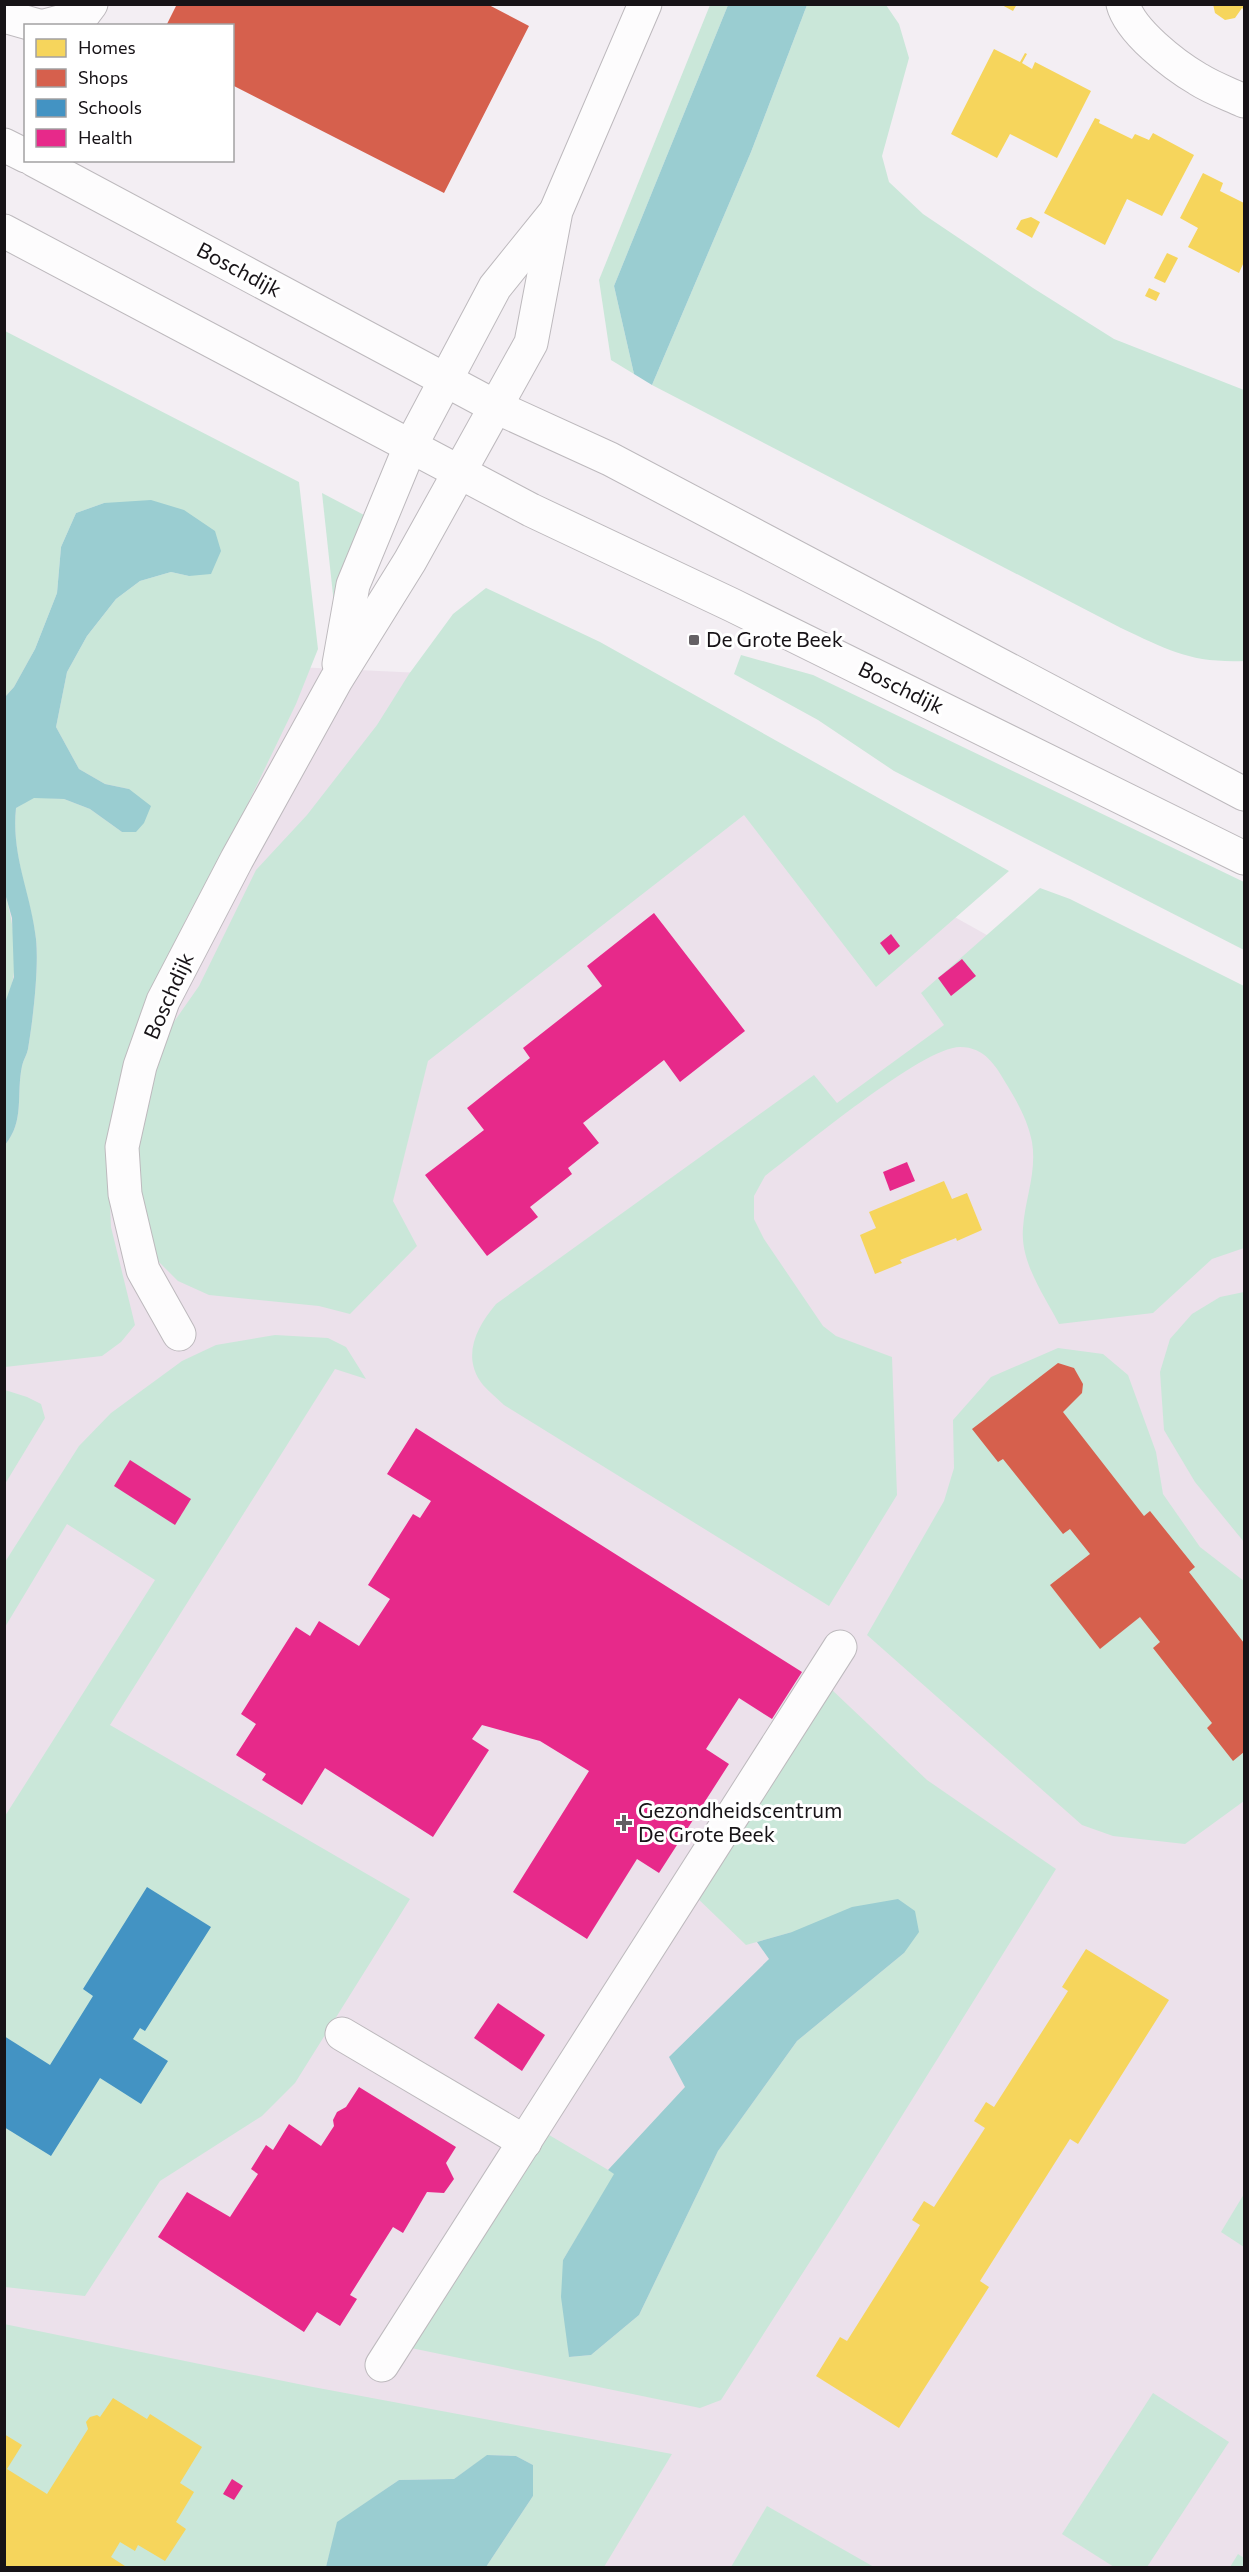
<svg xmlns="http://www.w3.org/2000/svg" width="1249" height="2572" font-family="Commissioner,sans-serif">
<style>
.built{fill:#ece1eb}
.green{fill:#cae7d9}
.water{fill:#9acdd1}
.homes{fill:#f6d55c}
.shops{fill:#d6604d}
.schools{fill:#4393c3}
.health{fill:#e7298a}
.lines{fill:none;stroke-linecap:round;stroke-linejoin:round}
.minor-casing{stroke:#bdb9bd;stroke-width:35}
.major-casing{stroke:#bdb9bd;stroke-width:35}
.minor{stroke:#fdfcfd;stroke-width:33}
.major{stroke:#fdfcfd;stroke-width:33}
.poi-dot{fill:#646064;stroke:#fff;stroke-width:2}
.labels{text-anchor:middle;stroke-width:6;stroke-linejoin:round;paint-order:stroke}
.street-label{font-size:21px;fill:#171317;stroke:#fff}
.poi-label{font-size:21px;fill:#171317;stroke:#fff;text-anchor:start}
</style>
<rect width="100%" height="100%" fill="#f3eef3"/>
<path class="built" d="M5,653L528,678L1244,1079V2567L5,2568Z"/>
<g class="green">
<path d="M710,5H728L614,286L634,374L611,360L599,280Z"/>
<path d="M807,5H886L899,24L909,58L882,156L889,182L923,214L1033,288L1114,339L1244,390V661C1190,663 1168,650 1121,628L652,385L751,152Z"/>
<path d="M5,331L299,482L318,649L296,704L238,824L186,919L128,1058L113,1107L108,1161L111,1227L135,1325L121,1342L102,1356L5,1367V1145C25,1121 16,1094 22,1066C23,1060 27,1055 28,1049C33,1019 39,968 36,939C30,893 11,856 16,808L34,797L64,799L90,809L122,832L129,789L105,784L79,769L56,727L67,672L87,636L116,599L140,581L171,572L189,576L104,503L76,513L61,547L57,593L35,649L14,687L5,697Z"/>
<path d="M322,493L366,516L334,604Z"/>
<path d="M486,588L600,642L1009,871L876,987L744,815L428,1061L393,1201L417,1246L350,1314L319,1306L209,1295L178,1281L159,1262L146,1232L138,1188L139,1141L162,1039L199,986L256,870L307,815L377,725L409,674L453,614Z"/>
<path d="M741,655L813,675L1244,882V950L894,771L818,720L734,674Z"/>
<path d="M1040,888L1070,899L1244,986V1248L1212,1259L1153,1313L1059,1324C1044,1295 1020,1262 1023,1228C1025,1199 1037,1172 1032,1142C1028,1121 1018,1103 1007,1085C996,1066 985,1047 960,1047C922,1047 801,1149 765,1176L754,1196V1219L764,1239L823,1326L836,1336L892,1357L897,1495L829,1606L504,1405C497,1398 489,1392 483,1385C461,1357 476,1328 496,1304L814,1075L837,1103L944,1025L921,993Z"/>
<path d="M4,890C14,924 22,971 5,1003Z"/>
<path d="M1244,1292V1542L1195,1482L1164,1430L1160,1372L1170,1339L1192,1314L1220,1297Z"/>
<path d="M275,1335L328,1338L346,1347L366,1379L335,1369L110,1725L410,1899L295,2083L262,2116L160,2181L85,2296L5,2287V1816L155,1580L67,1524L5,1627V1562L79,1446L111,1413L182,1361L216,1345Z"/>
<path d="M1058,1348L1103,1354L1128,1375L1156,1452L1163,1494L1200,1547L1244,1581V1801L1185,1844L1113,1836L1082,1825L867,1635L944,1501L954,1468L953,1420L991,1377Z"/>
<path d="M5,1390L27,1397L41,1404L45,1418L5,1484Z"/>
<path d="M830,1688L927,1780L1056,1869L840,2215L721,2400L700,2408L411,2348L544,2132L615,2174L563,2260L569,2357L591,2355L639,2315L718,2151L797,2041L904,1953L792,1932L746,1945L693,1894Z"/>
<path d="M1244,2194V2247L1221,2232Z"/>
<path d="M4,2324L313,2387L672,2454L604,2567H486L533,2496V2465L516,2456L488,2455L454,2479L399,2480L338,2522L326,2567H5Z"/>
<path d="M1153,2393L1229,2442L1147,2567H1114L1062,2534Z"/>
<path d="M767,2506L874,2567H731Z"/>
<path d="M1238,2554L1244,2558V2567H1230Z"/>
</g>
<g class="water">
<path d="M728,5H807L751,152L652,385L634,374L614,286Z"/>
<path d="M151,500L184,510L215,531L221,551L211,574L189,576L171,572L140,581L116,599L87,636L67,672L56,727L79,769L105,784L129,789L151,806L144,823L136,832H122L90,809L64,799L34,798L16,808C11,856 31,893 36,939C39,968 33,1019 28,1049C27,1055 23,1060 22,1066C16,1094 25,1121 5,1145V1003L14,977L12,918L4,890L5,697L14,687L35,649L57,593L61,547L76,513L104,503Z"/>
<path d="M898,1899L915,1911L919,1932L904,1953L797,2041L718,2151L639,2315L591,2355L569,2357L561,2297L563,2260L614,2174L608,2170L685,2087L669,2057L769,1959L757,1942L792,1932L852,1907Z"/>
<path d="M487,2455L516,2456L533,2465V2496L486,2567H326L337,2522L399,2480L454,2479Z"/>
</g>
<g class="homes">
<path d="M1000,4H1017L1013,11Z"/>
<path d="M1213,4H1244V10L1242,8L1235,18L1225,20L1215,13Z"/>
<path d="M994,49L1020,62L1025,53L1027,54L1022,63L1032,69L1035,62L1091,91L1057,158L1010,134L997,158L951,134Z"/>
<path d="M1095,118L1100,120L1099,123L1132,139L1135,134L1149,140L1153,133L1194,155L1162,216L1127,199L1105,245L1044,213Z"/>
<path d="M1203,173L1223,183L1220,191L1244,203V262L1239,273L1188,247L1198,228L1180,218Z"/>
<path d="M1031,217L1040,222L1032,238L1016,229L1021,220Z"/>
<path d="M1167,253L1178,258L1165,283L1154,278Z"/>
<path d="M1149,288L1160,293L1156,301L1145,296Z"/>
<path d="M944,1181L952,1199L967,1193L982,1230L957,1241L956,1238L900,1260L902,1263L875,1274L860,1235L876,1228L869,1212Z"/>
<path d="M1086,1949L1169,2000L1078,2144L1070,2139L980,2281L989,2287L899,2428L816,2376L840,2337L847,2341L920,2225L912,2220L924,2201L934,2207L985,2128L974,2121L986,2102L994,2107L1068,1991L1062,1987Z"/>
<path d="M113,2398L147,2419L150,2414L202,2447L180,2483L194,2492L176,2522L186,2529L165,2561L138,2545L135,2551L120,2542L111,2557L128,2568H4V2434L22,2445L7,2469L47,2494L88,2429L86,2422L90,2417L97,2415L100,2417Z"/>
</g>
<g class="shops">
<path d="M177,4H487L529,26L444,193L232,85V26H166Z"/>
<path d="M1058,1363L1074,1368L1083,1384L1082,1393L1063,1412L1144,1516L1150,1511L1195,1567L1189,1572L1244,1643V1752L1233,1761L1207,1728L1212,1723L1153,1648L1160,1642L1140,1617L1100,1649L1050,1585L1090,1554L1070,1529L1063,1534L1003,1459L998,1462L972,1429Z"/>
</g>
<path class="schools" d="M147,1887L211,1927L145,2031L140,2028L133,2039L168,2061L141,2104L100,2078L51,2156L4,2127V2036L50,2065L93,1996L83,1989Z"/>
<g class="health">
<path d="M654,913L745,1031L680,1082L664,1060L583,1123L599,1143L568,1168L572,1174L530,1207L538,1217L487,1256L425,1175L484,1130L467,1108L530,1058L523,1048L602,986L587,966Z"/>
<path d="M891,934L900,946L889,955L880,943Z"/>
<path d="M962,959L976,976L951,996L938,978Z"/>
<path d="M907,1162L915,1181L890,1191L883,1172Z"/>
<path d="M416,1428L802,1672L772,1719L739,1698L706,1749L729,1764L659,1873L637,1859L587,1939L513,1892L589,1771L540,1741L482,1725L472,1739L489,1750L433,1837L325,1768L302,1805L262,1780L266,1774L236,1755L256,1724L241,1714L296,1627L310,1636L319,1621L359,1646L390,1599L368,1585L413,1514L420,1518L431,1501L387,1474Z"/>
<path d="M130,1460L191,1499L175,1525L114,1486Z"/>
<path d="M498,2003L545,2035L522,2071L474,2038Z"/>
<path d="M359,2087L456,2147L446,2163L454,2179L444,2193L427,2192L403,2233L393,2227L350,2295L357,2299L340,2326L317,2312L304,2332L158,2237L187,2192L230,2217L258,2174L251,2169L266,2145L273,2150L289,2124L321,2146L334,2126L333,2120L337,2112L346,2107Z"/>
<path d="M232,2479L243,2486L234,2500L223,2494Z"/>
</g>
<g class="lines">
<defs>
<g id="minor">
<path d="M1123,4C1130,31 1174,65 1198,79C1212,88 1229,94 1244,101"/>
<path d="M4,16L39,26"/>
<path d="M45,26L82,16L91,4"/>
<path d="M339,664L353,585L410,447L495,287L553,215"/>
<path d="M179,1334L143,1270L125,1194L122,1147L140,1066L163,1001L237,859L336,680L410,561L531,343L556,211L645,4"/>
<path d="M342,2034L525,2142"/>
<path d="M382,2365L840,1647"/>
</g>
<g id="major">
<path d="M4,145L26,156"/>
<path d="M34,160L496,407L610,459L1244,794"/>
<path d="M4,231L531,510L732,605L1244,858"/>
</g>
</defs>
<use href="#minor" class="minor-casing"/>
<use href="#major" class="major-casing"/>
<use href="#minor" class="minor"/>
<use href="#major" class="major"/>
</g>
<g class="poi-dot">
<rect x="688" y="634" width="12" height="12" rx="3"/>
<path d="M621 1814h6v6h6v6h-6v6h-6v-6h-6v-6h6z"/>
</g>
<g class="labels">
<g class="street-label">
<text transform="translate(239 270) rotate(28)" y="7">Boschdijk</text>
<text transform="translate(901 688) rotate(26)" y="7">Boschdijk</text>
<text transform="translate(169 996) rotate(-66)" y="7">Boschdijk</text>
</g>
<g class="poi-label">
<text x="706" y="647">De Grote Beek</text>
<text x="638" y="1818">Gezondheidscentrum<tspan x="638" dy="24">De Grote Beek</tspan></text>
</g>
</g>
<rect width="1249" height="2572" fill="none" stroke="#171317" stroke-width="12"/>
<rect x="24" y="24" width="210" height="138" fill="#ffffff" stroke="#a2a1a2" stroke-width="1.5"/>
<rect x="36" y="39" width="30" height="18" fill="#f6d55c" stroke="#a2a1a2" stroke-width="1.5"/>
<text x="78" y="54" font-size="18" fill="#171317">Homes</text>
<rect x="36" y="69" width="30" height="18" fill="#d6604d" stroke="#a2a1a2" stroke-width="1.5"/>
<text x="78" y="84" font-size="18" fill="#171317">Shops</text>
<rect x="36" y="99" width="30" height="18" fill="#4393c3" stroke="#a2a1a2" stroke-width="1.5"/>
<text x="78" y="114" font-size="18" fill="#171317">Schools</text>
<rect x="36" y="129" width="30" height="18" fill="#e7298a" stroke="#a2a1a2" stroke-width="1.5"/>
<text x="78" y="144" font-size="18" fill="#171317">Health</text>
</svg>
